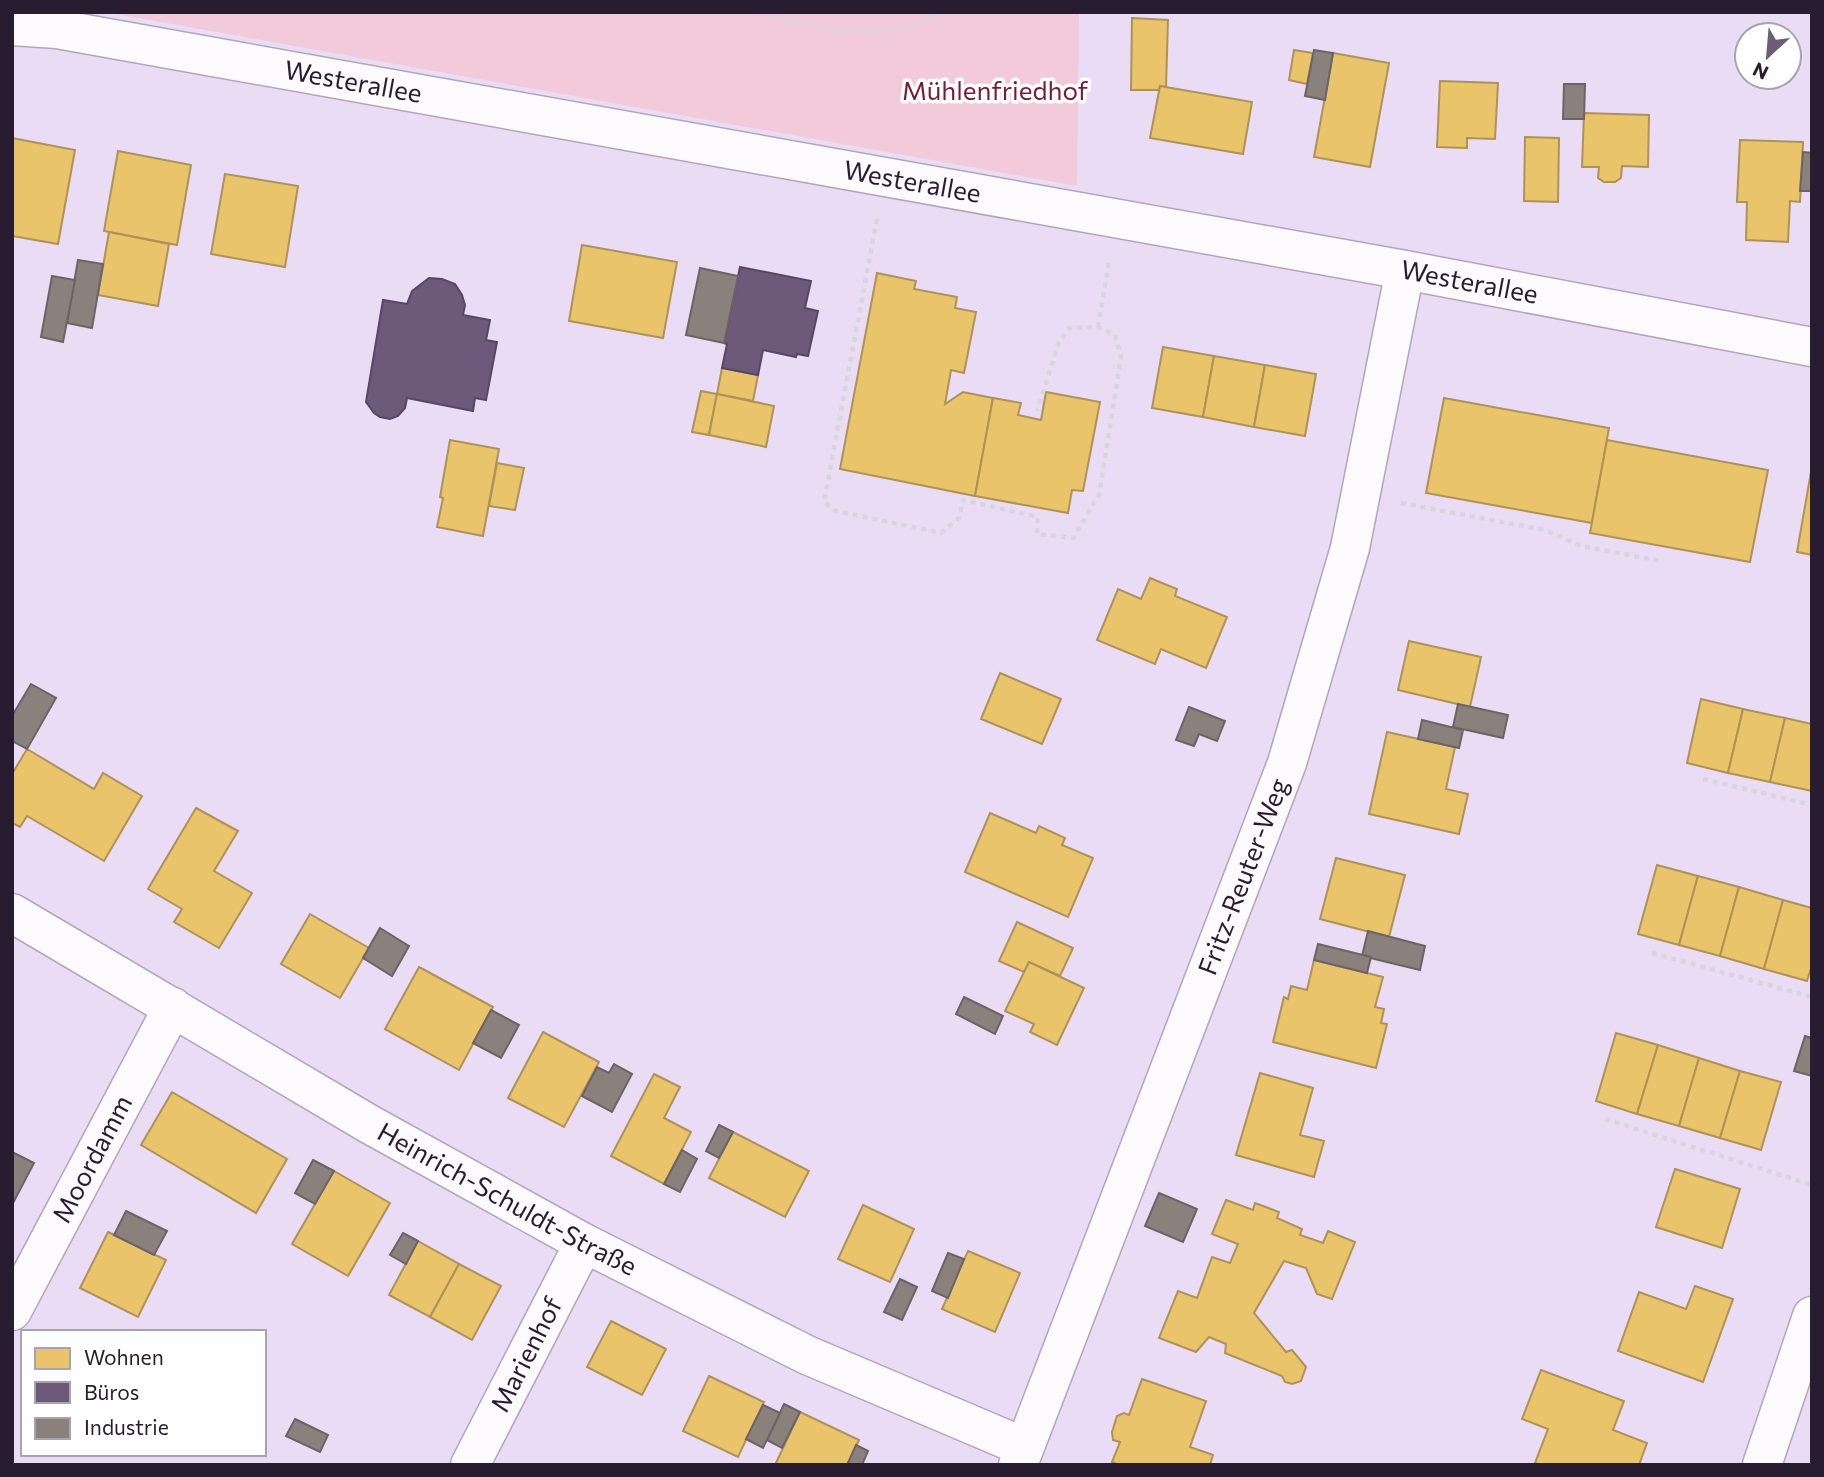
<svg xmlns="http://www.w3.org/2000/svg" width="1824" height="1477" font-family="Commissioner,sans-serif">
<style>
.green{fill:#f2cada}
.homes{fill:#e9c46a;stroke:#af9259;stroke-width:2}
.offices{fill:#6d597a;stroke:#584764;stroke-width:2}
.industry{fill:#8a817c;stroke:#6d6366;stroke-width:2}
.lines{fill:none;stroke-linecap:round;stroke-linejoin:round}
.minor-casing{stroke:#b1a6bb;stroke-width:41}
.tertiary-casing{stroke:#b1a6bb;stroke-width:41}
.path{stroke:#d9d5dc;stroke-width:4.5;stroke-dasharray:5 5;stroke-linecap:butt}
.minor{stroke:#fcfafd;stroke-width:38}
.tertiary{stroke:#fcfafd;stroke-width:38}
.labels{text-anchor:middle;stroke-width:7;stroke-linejoin:round;paint-order:stroke}
.street-label{font-size:26px;fill:#281c31;stroke:#fefefe}
.park-label{font-size:26px;fill:#731e35;stroke:#fefefe}
</style>
<rect width="100%" height="100%" fill="#e9dcf4"/>
<path class="green" d="M105,12H1079L1077,186Z"/>
<g class="homes">
<path d="M1132,18L1168,20L1166,87L1160,86L1159,90H1131Z"/>
<path d="M1294,50L1313,53L1307,84L1289,80Z"/>
<path d="M1333,53L1389,63L1370,167L1314,157Z"/>
<path d="M1440,81L1498,83L1495,139L1467,138V148L1437,147Z"/>
<path d="M1160,86L1252,102L1243,154L1150,138Z"/>
<path d="M1584,113L1649,115L1648,167L1622,166L1621,178L1615,182H1604L1598,178L1599,167H1582Z"/>
<path d="M1525,137L1559,138L1558,202L1524,201Z"/>
<path d="M12,138L75,150L58,244L12,236Z"/>
<path d="M1740,140L1803,142L1800,202L1790,201L1788,242L1746,240L1747,202H1737Z"/>
<path d="M118,151L191,165L177,245L104,231Z"/>
<path d="M225,174L298,186L285,267L211,254Z"/>
<path d="M109,232L169,244L158,306L98,295Z"/>
<path d="M582,245L677,262L663,338L569,321Z"/>
<path d="M877,273L916,281L914,289L957,297L955,308L976,312L964,373L951,370L945,404L963,392L993,398L975,496L840,469Z"/>
<path d="M1163,347L1214,356L1203,417L1152,408Z"/>
<path d="M1214,356L1265,365L1254,427L1203,417Z"/>
<path d="M1265,365L1316,374L1305,436L1254,427Z"/>
<path d="M722,368L758,375L753,401L717,394Z"/>
<path d="M701,391L717,394L709,435L692,432Z"/>
<path d="M1046,392L1100,402L1083,491L1072,490L1068,513L975,496L993,398L1021,403L1018,415L1041,420Z"/>
<path d="M717,394L774,406L766,447L709,435Z"/>
<path d="M1444,398L1609,428L1592,523L1426,493Z"/>
<path d="M450,440L499,449L483,536L437,527L443,498L440,497Z"/>
<path d="M1607,440L1768,470L1750,562L1590,533Z"/>
<path d="M497,463L524,468L515,510L489,506Z"/>
<path d="M1812,466V555L1797,552Z"/>
<path d="M1150,578L1177,589L1175,596L1227,617L1206,668L1161,649L1155,664L1097,640L1118,589L1141,599Z"/>
<path d="M1409,641L1481,657L1470,707L1398,690Z"/>
<path d="M1000,673L1061,699L1042,744L981,719Z"/>
<path d="M1701,699L1743,709L1728,773L1687,763Z"/>
<path d="M1743,709L1785,718L1770,782L1728,773Z"/>
<path d="M1785,718L1812,724V791L1770,782Z"/>
<path d="M1387,732L1455,747L1446,789L1468,794L1459,834L1369,814Z"/>
<path d="M27,749L94,789L103,773L142,796L104,861L27,816L20,827L12,823V774Z"/>
<path d="M196,808L238,831L214,871L252,893L219,948L174,922L182,909L148,889Z"/>
<path d="M990,813L1036,833L1039,826L1065,838L1062,845L1093,858L1068,917L965,872Z"/>
<path d="M1336,858L1405,875L1389,937L1320,919Z"/>
<path d="M1657,865L1698,876L1679,945L1638,934Z"/>
<path d="M1698,876L1739,887L1720,956L1679,945Z"/>
<path d="M1739,887L1783,900L1764,969L1720,956Z"/>
<path d="M1783,900L1812,908V965L1807,981L1764,969Z"/>
<path d="M310,914L369,948L340,998L281,964Z"/>
<path d="M1017,922L1073,948L1060,976L1029,962L1024,972L999,961Z"/>
<path d="M1314,960L1383,977L1375,1007L1384,1009L1381,1023L1387,1024L1376,1068L1273,1042L1284,997L1288,999L1291,986L1307,990Z"/>
<path d="M1029,962L1084,988L1057,1045L1030,1032L1034,1024L1005,1011Z"/>
<path d="M419,967L493,1007L459,1070L385,1029Z"/>
<path d="M543,1032L599,1062L564,1127L508,1098Z"/>
<path d="M1616,1033L1658,1045L1637,1114L1596,1101Z"/>
<path d="M1658,1045L1699,1058L1679,1126L1637,1114Z"/>
<path d="M1699,1058L1740,1071L1720,1138L1679,1126Z"/>
<path d="M1740,1071L1781,1082L1761,1150L1720,1138Z"/>
<path d="M1260,1073L1313,1088L1300,1135L1324,1141L1314,1177L1236,1155Z"/>
<path d="M654,1074L680,1087L664,1118L691,1132L664,1184L611,1156Z"/>
<path d="M172,1092L287,1159L256,1213L141,1145Z"/>
<path d="M733,1132L809,1171L785,1217L709,1178Z"/>
<path d="M1675,1169L1740,1189L1722,1248L1656,1227Z"/>
<path d="M334,1171L390,1203L348,1276L292,1244Z"/>
<path d="M1226,1200L1253,1210L1255,1203L1279,1212L1277,1218L1302,1229L1300,1235L1323,1243L1328,1231L1355,1242L1332,1299L1317,1294L1306,1268L1284,1261L1254,1313L1286,1352L1292,1350L1306,1367L1301,1381L1292,1384L1285,1382L1282,1376L1225,1353L1226,1344L1209,1337L1196,1352L1159,1338L1178,1291L1197,1298L1212,1257L1230,1263L1238,1244L1212,1234Z"/>
<path d="M863,1205L914,1229L890,1282L838,1259Z"/>
<path d="M108,1232L166,1260L138,1317L80,1288Z"/>
<path d="M418,1241L459,1264L430,1317L389,1295Z"/>
<path d="M968,1251L1020,1273L995,1332L942,1309Z"/>
<path d="M459,1264L501,1286L472,1340L430,1317Z"/>
<path d="M1695,1286L1733,1299L1703,1382L1618,1351L1639,1292L1686,1309Z"/>
<path d="M611,1321L666,1349L642,1395L587,1367Z"/>
<path d="M1541,1370L1624,1401L1613,1430L1647,1443L1639,1465H1541L1535,1463L1548,1429L1522,1419Z"/>
<path d="M709,1376L764,1402L738,1457L683,1431Z"/>
<path d="M1142,1379L1206,1401L1190,1447L1213,1455L1210,1465H1119L1112,1462L1120,1442L1113,1440L1112,1432L1117,1416L1124,1413L1129,1415Z"/>
<path d="M800,1412L859,1440L847,1465H775Z"/>
</g>
<g class="offices">
<path d="M740,267L811,281L805,308L818,311L808,356L797,354L796,357L763,350L758,375L722,368L727,344L724,343Z"/>
<path d="M429,278L442,279L455,284L462,295L465,305L463,315L490,320L486,340L497,342L486,400L475,398L473,411L407,398L405,408L398,416L390,419L380,417L374,413L366,402L383,300L407,304L412,291Z"/>
</g>
<g class="industry">
<path d="M1314,50L1333,53L1325,100L1305,96Z"/>
<path d="M1564,84H1585L1584,119H1563Z"/>
<path d="M1803,152L1812,153V191H1800Z"/>
<path d="M78,260L103,264L92,328L67,323Z"/>
<path d="M700,268L738,276L724,343L686,335Z"/>
<path d="M52,276L75,280L63,342L41,337Z"/>
<path d="M31,684L56,698L27,749L12,741V716Z"/>
<path d="M1458,704L1508,715L1503,738L1453,727Z"/>
<path d="M1189,707L1225,721L1217,741L1199,734L1194,746L1176,740Z"/>
<path d="M1422,720L1463,730L1459,748L1418,739Z"/>
<path d="M380,928L409,946L392,976L363,958Z"/>
<path d="M1368,931L1425,946L1420,970L1362,956Z"/>
<path d="M1318,944L1371,957L1367,973L1314,960Z"/>
<path d="M964,997L1003,1016L995,1034L956,1014Z"/>
<path d="M491,1010L519,1025L501,1058L473,1043Z"/>
<path d="M1805,1036L1812,1038V1076L1794,1071Z"/>
<path d="M614,1064L632,1074L612,1112L582,1096L597,1067L609,1073Z"/>
<path d="M719,1125L733,1132L719,1158L706,1151Z"/>
<path d="M682,1150L697,1159L680,1192L664,1184Z"/>
<path d="M12,1152L34,1163L12,1205Z"/>
<path d="M313,1160L334,1171L315,1204L295,1193Z"/>
<path d="M1159,1193L1197,1209L1183,1242L1145,1226Z"/>
<path d="M126,1211L167,1231L154,1255L114,1235Z"/>
<path d="M403,1233L418,1241L406,1264L390,1255Z"/>
<path d="M948,1253L964,1259L948,1298L932,1291Z"/>
<path d="M900,1279L917,1287L902,1320L884,1312Z"/>
<path d="M784,1404L800,1412L782,1448L767,1440Z"/>
<path d="M763,1405L780,1413L763,1448L746,1439Z"/>
<path d="M295,1419L328,1435L320,1452L286,1436Z"/>
<path d="M856,1445L868,1451L862,1465H847Z"/>
</g>
<g class="lines">
<defs>
<g id="minor">
<path id="s1" d="M12,913L369,1124L584,1243L807,1355L1024,1447"/>
<path id="s2" d="M12,1311L173,1007"/>
<path id="s3" d="M470,1465L584,1243"/>
<path id="s4" d="M1018,1465L1287,763L1350,548L1405,270"/>
<path d="M1762,1465L1812,1316"/>
</g>
<g id="tertiary">
<path id="s5" d="M12,26L57,29L1405,270L1812,347"/>
</g>
</defs>
<use href="#minor" class="minor-casing"/>
<use href="#tertiary" class="tertiary-casing"/>
<g class="path">
<path d="M755,12L838,31L896,30L935,16L939,12"/>
<path d="M877,219L824,502L836,511L941,533L959,518L963,500L1038,517L1037,534L1073,538L1099,495L1121,357L1115,335L1098,327L1069,328L1059,342L1037,411"/>
<path d="M1098,327L1109,261"/>
<path d="M1401,503L1545,530L1581,546L1662,561"/>
<path d="M1703,779L1812,805"/>
<path d="M1652,953L1812,997"/>
<path d="M1605,1119L1812,1185"/>
</g>
<use href="#minor" class="minor"/>
<use href="#tertiary" class="tertiary"/>
</g>
<g class="labels">
<g class="street-label">
<text dy="9" stroke="none"><textPath href="#s5" startOffset="346">Westerallee</textPath></text>
<text dy="9" stroke="none"><textPath href="#s5" startOffset="914">Westerallee</textPath></text>
<text dy="9" stroke="none"><textPath href="#s5" startOffset="1480">Westerallee</textPath></text>
<text dy="9" stroke="none"><textPath href="#s4" startOffset="630">Fritz-Reuter-Weg</textPath></text>
<text dy="9" stroke="none"><textPath href="#s2" startOffset="172">Moordamm</textPath></text>
<text dy="9" stroke="none"><textPath href="#s1" startOffset="572">Heinrich-Schuldt-Straße</textPath></text>
<text dy="9" stroke="none"><textPath href="#s3" startOffset="124">Marienhof</textPath></text>
</g>
<g class="park-label">
<text x="995" y="100">Mühlenfriedhof</text>
</g>
</g>
<rect width="1824" height="1477" fill="none" stroke="#281c31" stroke-width="28"/>
<rect x="21" y="1330" width="245" height="126" fill="#fefefe" stroke="#a8a4ac" stroke-width="2"/>
<rect x="35" y="1348" width="35" height="21" fill="#e9c46a" stroke="#a8a4ac" stroke-width="2"/>
<text x="84" y="1365" font-size="21" fill="#281c31">Wohnen</text>
<rect x="35" y="1382" width="35" height="21" fill="#6d597a" stroke="#a8a4ac" stroke-width="2"/>
<text x="84" y="1400" font-size="21" fill="#281c31">Büros</text>
<rect x="35" y="1418" width="35" height="21" fill="#8a817c" stroke="#a8a4ac" stroke-width="2"/>
<text x="84" y="1435" font-size="21" fill="#281c31">Industrie</text>
<g transform="translate(1768 56) rotate(206)"><circle r="33" fill="#fefefe" stroke="#a8a4ac" stroke-width="2"/>
<path d="M0-5L12 26L0 18L-12 26Z" fill="#6c5f75"/>
<text y="-10" font-size="19" font-weight="bold" text-anchor="middle" fill="#281c31">N</text>
</g>
</svg>
